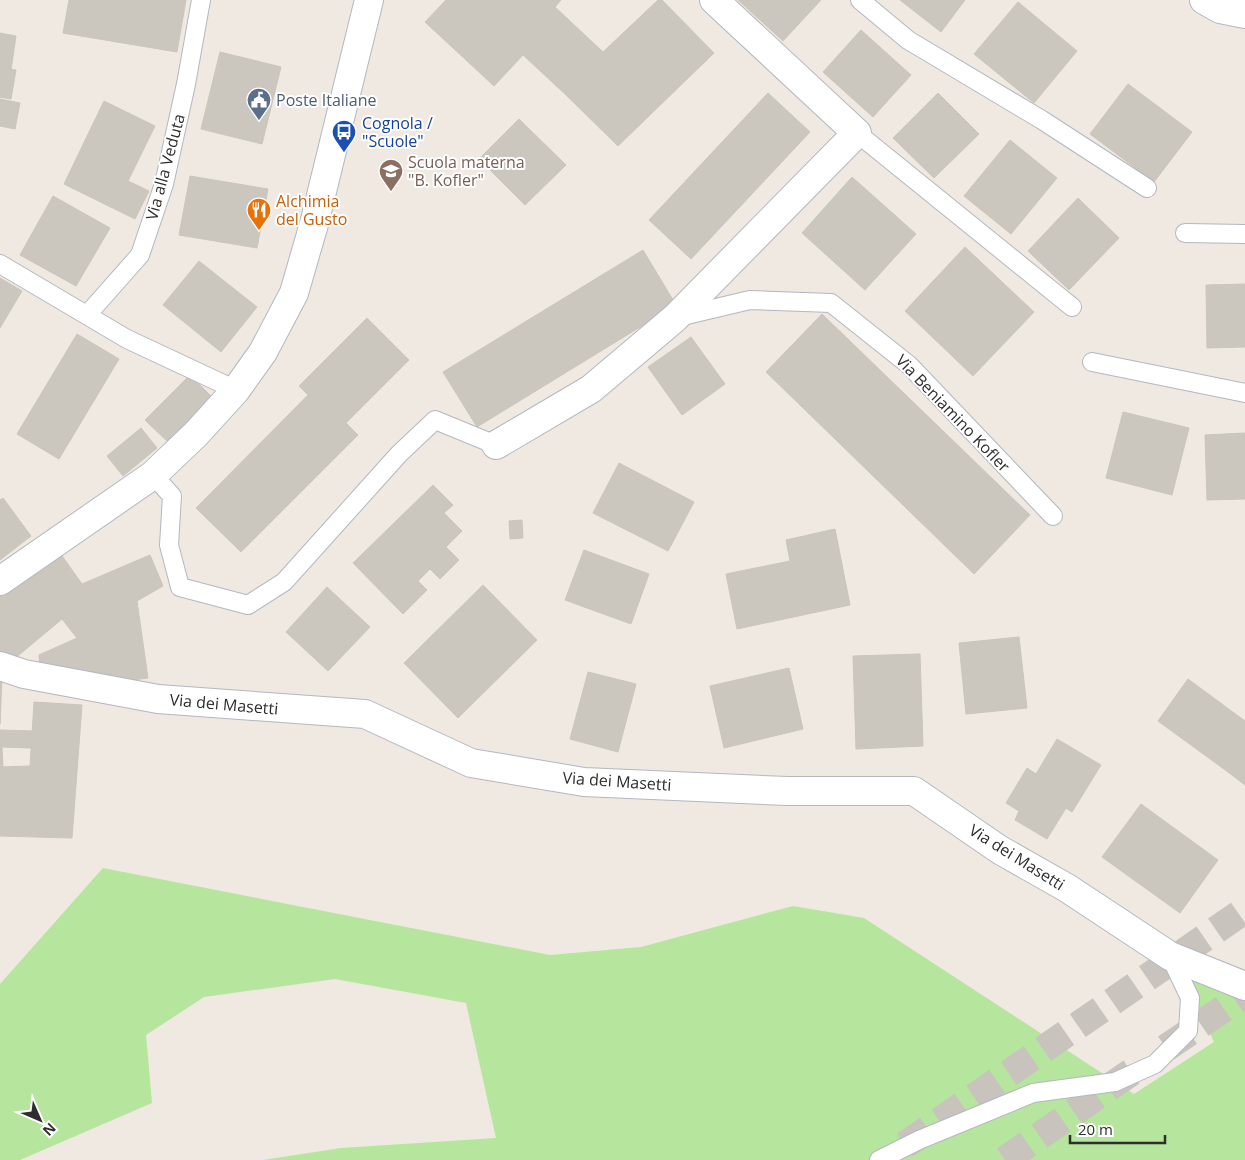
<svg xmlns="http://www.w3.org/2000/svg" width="1245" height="1160" font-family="'Open Sans',sans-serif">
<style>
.green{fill:#b6e59e}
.building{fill:#cbc7bf;stroke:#cbc5ba}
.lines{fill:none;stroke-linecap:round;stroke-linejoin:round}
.highway-tunnel{stroke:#c8c4bd;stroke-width:28;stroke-dasharray:28 14;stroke-linecap:butt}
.lane-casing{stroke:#b4b7c1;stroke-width:20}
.street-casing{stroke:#b4b7c1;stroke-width:30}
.secondary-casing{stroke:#b4b7c1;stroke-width:30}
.lane{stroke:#fff;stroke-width:18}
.street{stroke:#fff;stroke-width:28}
.secondary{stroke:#fff;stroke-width:28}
.labels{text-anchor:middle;stroke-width:4;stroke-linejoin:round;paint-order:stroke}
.service-label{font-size:16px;fill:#4e5e75;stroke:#fff;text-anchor:start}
.transit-label{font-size:16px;fill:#164399;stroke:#fff;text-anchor:start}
.education-label{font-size:16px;fill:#785e54;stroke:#fff;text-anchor:start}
.street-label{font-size:16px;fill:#2e2e2e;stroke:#fff}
.food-label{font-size:16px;fill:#c56008;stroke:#fff;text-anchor:start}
</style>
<rect width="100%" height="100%" fill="#efe9e1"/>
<path class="green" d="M103,868L550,955L641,947L793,906L864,918L1134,1094L1214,1042L1172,952L1245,992V1160H263L341,1148L496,1138L466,1003L335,979L204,997L146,1035L152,1103L20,1160H0V984Z"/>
<g class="building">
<path d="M69,0H186L177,52L63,33Z"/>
<path d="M446,0H561L555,7L603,52L565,94L523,55L494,86L425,22Z"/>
<path d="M658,0H662L714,53L618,146L565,94L603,52Z"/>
<path d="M738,0H821L783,41Z"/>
<path d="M900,0H965L941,32Z"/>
<path d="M1018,2L1077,51L1034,103L974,54Z"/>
<path d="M861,30L911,75L873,117L823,72Z"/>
<path d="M0,33L16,36L11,70L0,68Z"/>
<path d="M220,52L281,67L262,144L201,129Z"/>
<path d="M0,68L16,70L11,99L0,97Z"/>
<path d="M1128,84L1192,132L1154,182L1090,134Z"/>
<path d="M768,93L810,132L691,259L649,220Z"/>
<path d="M938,93L979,134L934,178L893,138Z"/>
<path d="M0,99L20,103L15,129L0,126Z"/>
<path d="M104,101L155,126L128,181L149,191L135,219L64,184Z"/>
<path d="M519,119L566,165L525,205L479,159Z"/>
<path d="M1010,140L1057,178L1011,234L964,196Z"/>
<path d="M190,176L268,189L257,248L179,235Z"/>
<path d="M852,177L916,234L865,290L802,233Z"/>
<path d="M53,196L110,228L76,286L20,255Z"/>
<path d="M1078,198L1119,238L1069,290L1028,251Z"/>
<path d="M965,247L1034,312L973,376L905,311Z"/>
<path d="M643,250L676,305L477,427L443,372Z"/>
<path d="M199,261L257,307L221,352L163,305Z"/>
<path d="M0,278L22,291L0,328Z"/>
<path d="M1245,284V347L1207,348L1206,285Z"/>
<path d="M822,314L1030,515L974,574L766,372Z"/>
<path d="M367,318L409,360L346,423L358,435L241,552L196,508L308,395L299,386Z"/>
<path d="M77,334L119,359L59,459L17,434Z"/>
<path d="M691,337L725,384L682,415L648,367Z"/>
<path d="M190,375L213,398L169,443L145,420Z"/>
<path d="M1123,412L1189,428L1172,495L1106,478Z"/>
<path d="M141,428L157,448L123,476L107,456Z"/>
<path d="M1245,433V499L1207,500L1205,435Z"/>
<path d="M619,463L694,502L668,551L593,513Z"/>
<path d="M433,485L453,505L444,513L462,531L446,547L459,560L440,579L430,569L418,581L427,590L403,614L353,563Z"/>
<path d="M3,498L31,536L0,560V500Z"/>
<path d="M522,520L523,538L510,539L509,521Z"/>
<path d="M835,529L850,605L737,629L726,574L790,561L786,540Z"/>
<path d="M584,550L649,574L631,624L565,600Z"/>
<path d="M60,553L82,584L56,604L62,619L7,665L0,660V596Z"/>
<path d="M150,555L163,586L137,601L148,678L94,685L40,671L39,655L77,638L62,619L56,604L82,584Z"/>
<path d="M483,585L537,640L458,718L404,663Z"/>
<path d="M327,587L370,627L328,671L286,632Z"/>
<path d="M1019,637L1027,708L966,714L959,643Z"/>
<path d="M920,654L923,746L856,749L853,656Z"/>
<path d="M789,668L803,729L724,748L710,686Z"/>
<path d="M588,672L636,684L618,752L570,739Z"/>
<path d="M0,678H2L0,724Z"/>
<path d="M1188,679L1245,721V748L1228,772L1158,721Z"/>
<path d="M34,702L82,705L72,838L0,836V767L30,766Z"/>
<path d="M0,730L33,731L31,748L2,747L3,767H0Z"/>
<path d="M1057,739L1101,765L1072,812L1066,808L1047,839L1015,820L1019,811L1006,803L1027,768L1036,774Z"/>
<path d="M1245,748V785L1228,772Z"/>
<path d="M1141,804L1218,860L1180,913L1102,857Z"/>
</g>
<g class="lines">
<g class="highway-tunnel">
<path d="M1166,1048L1245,994"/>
<path d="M905,1145L1245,910"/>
<path d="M1005,1160L1133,1071"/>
</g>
<defs>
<g id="lane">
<path d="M860,0L908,40L1042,120L1147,188"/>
<path d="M857,133L1072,307"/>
<path d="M1185,233L1245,234"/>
<path d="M0,264L127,339L236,390"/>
<path d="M87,315L140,255L164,184L186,84L201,0"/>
<path d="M678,317L750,300L831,303L909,365L1053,516"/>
<path d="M1092,362L1245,393"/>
<path d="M153,475L172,496L169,545L180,587L248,605L284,582L399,454L435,420L496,445"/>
<path d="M879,1160L919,1140L1033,1093L1115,1082L1155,1064L1188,1031L1190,998L1170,956"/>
</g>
<g id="street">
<path d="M1204,0L1220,9L1245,14"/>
<path d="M496,445L591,389L675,318L857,133L714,0"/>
<path d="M0,666L24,674L158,699L365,714L471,763L584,782L787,791H914L1000,850L1067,888L1170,956L1245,986"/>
</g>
<path id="secondary" d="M0,581L153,475L196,434L236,390L263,352L294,293L314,224L369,0"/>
</defs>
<use href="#lane" class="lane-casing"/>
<use href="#street" class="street-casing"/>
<use href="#secondary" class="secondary-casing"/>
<use href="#lane" class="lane"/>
<use href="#street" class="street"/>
<use href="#secondary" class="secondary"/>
</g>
<defs>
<symbol id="civic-pin" viewBox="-11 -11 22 30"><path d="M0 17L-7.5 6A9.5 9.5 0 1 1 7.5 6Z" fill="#5c6f8a" stroke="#fff"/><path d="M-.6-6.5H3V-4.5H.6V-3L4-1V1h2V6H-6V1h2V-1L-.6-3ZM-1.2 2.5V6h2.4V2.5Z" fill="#fff"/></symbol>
<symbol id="bus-pin" viewBox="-11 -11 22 30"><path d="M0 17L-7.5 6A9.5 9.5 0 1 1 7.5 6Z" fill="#1a4fb4" stroke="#fff"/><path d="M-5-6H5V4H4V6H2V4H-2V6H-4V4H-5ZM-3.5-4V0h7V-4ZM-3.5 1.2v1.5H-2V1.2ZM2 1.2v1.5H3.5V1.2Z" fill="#fff"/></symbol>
<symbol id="school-pin" viewBox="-11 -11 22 30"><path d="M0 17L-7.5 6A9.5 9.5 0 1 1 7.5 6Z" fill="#8d6e63" stroke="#fff"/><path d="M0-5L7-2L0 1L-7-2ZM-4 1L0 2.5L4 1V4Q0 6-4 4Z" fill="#fff"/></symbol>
<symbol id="restaurant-pin" viewBox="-11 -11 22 30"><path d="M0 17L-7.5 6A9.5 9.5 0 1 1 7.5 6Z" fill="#e8710a" stroke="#fff"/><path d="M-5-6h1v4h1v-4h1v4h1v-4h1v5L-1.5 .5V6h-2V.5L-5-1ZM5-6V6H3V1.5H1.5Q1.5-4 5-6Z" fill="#fff"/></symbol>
</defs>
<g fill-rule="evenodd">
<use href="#civic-pin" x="245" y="86" width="28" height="38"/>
<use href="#bus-pin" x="330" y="118" width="28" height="38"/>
<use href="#school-pin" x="377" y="157" width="28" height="38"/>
<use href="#restaurant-pin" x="245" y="196" width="28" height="38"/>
</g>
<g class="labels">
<g class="service-label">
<text x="276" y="106">Poste Italiane</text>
</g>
<g class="transit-label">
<text x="362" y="129">Cognola /<tspan x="362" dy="18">"Scuole"</tspan></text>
</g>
<g class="education-label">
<text x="408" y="168">Scuola materna<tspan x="408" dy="18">"B. Kofler"</tspan></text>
</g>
<g class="street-label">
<text transform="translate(165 167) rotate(-75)" y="6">Via alla Veduta</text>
<text transform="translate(953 413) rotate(46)" y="6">Via Beniamino Kofler</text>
<text transform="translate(224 704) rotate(5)" y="6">Via dei Masetti</text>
<text transform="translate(617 781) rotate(4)" y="6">Via dei Masetti</text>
<text transform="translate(1017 857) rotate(32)" y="6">Via dei Masetti</text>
</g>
<g class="food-label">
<text x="276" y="207">Alchimia<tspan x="276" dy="18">del Gusto</tspan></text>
</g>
</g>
<g transform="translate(40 1120) rotate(135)" stroke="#ffffff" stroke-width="4" paint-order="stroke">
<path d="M0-4L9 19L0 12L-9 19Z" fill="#2e2e2e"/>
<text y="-8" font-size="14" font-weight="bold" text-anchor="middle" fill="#2e2e2e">N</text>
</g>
<path d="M1070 1135v8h95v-8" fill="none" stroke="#2e2e2e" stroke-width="2.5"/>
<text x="1078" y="1135" font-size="15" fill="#2e2e2e" stroke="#ffffff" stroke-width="4" paint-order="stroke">20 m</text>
</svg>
